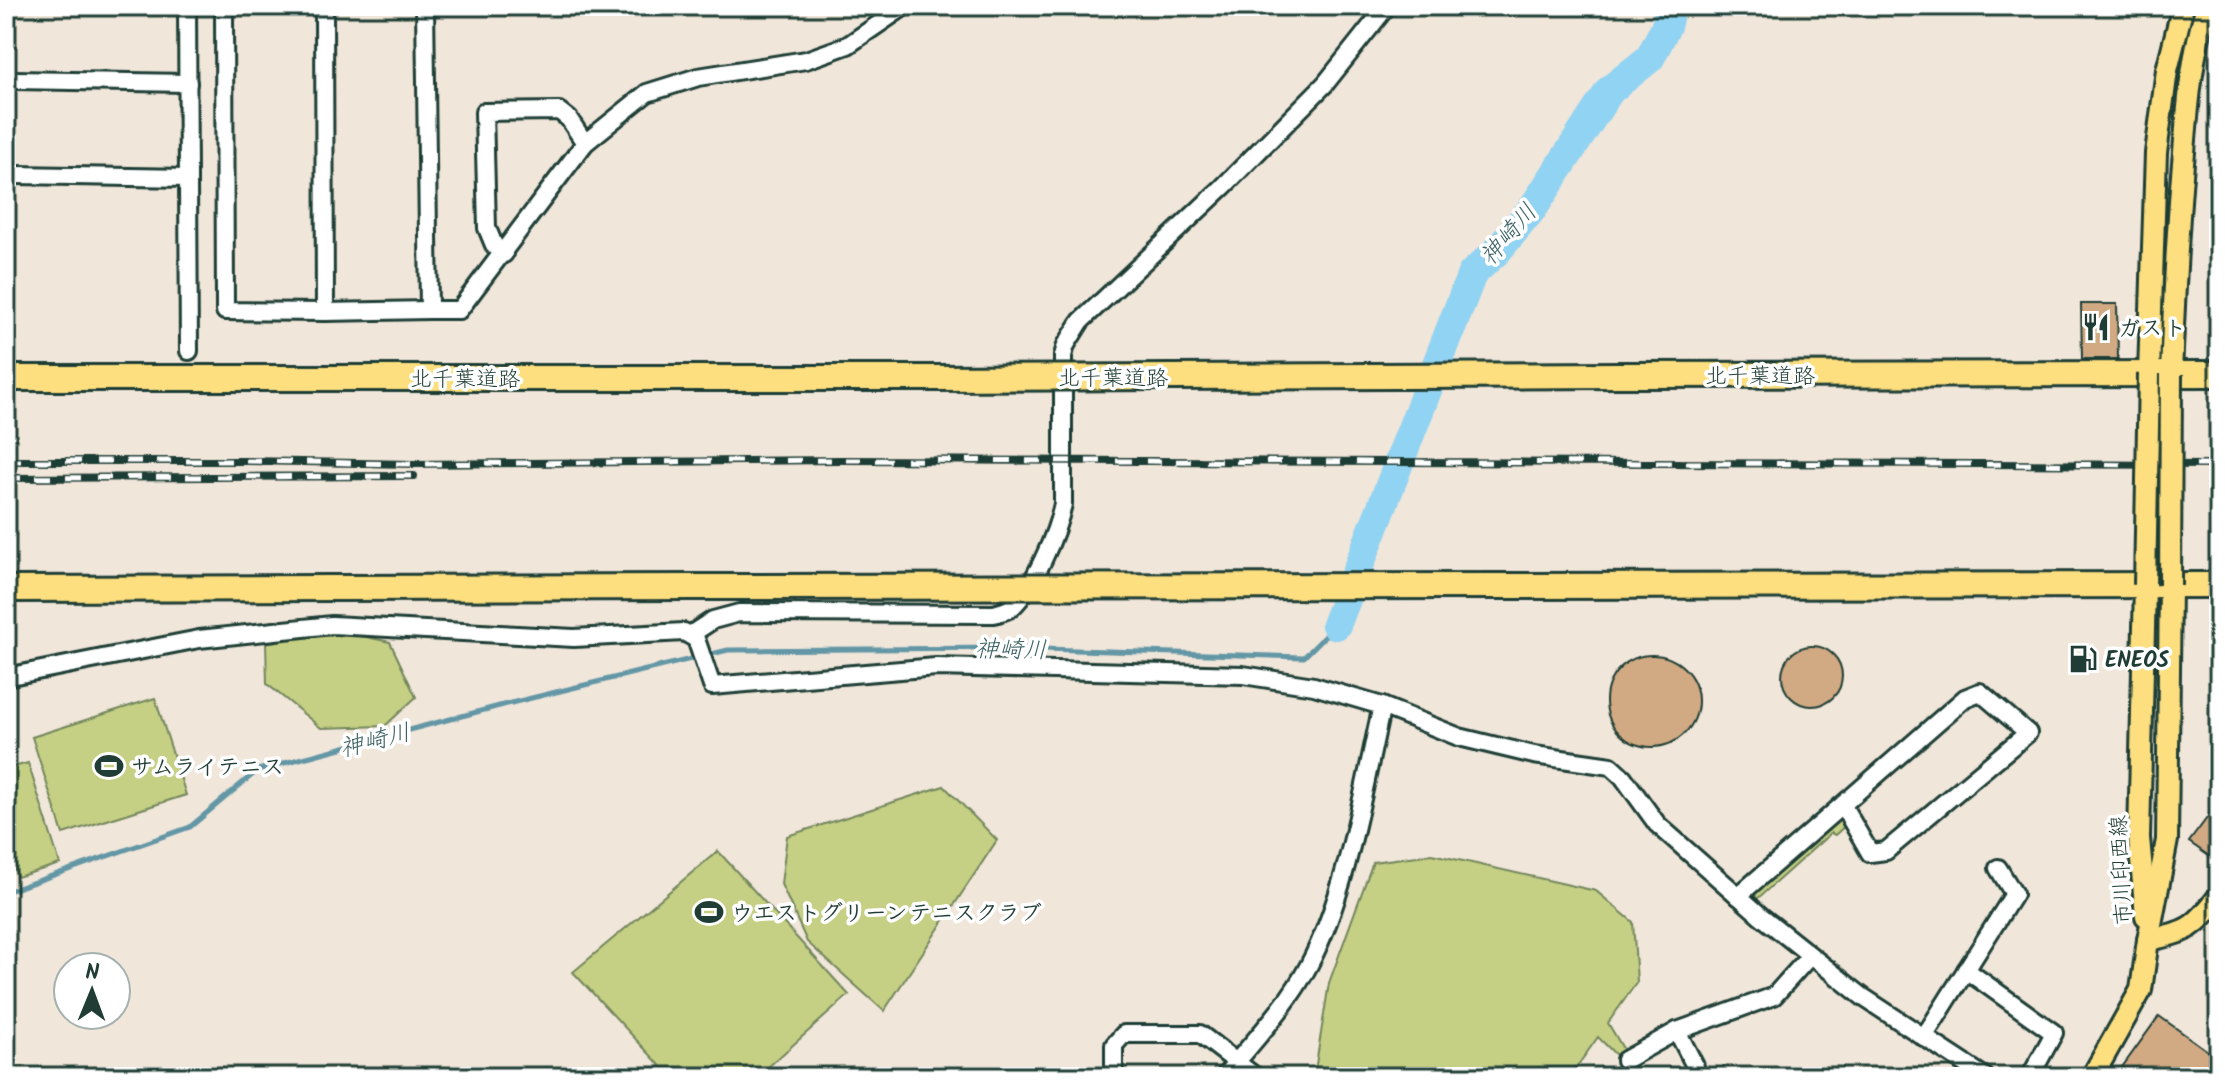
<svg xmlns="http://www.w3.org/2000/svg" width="2225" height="1083" font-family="Kalam,'Klee One',sans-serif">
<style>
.green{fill:#c5d084;stroke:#72865c;stroke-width:2}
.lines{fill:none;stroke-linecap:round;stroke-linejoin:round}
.stream{stroke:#6397a6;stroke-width:5}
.river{stroke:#91d3f2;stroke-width:30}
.building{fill:#d1aa83;stroke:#1f3d34;stroke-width:2}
.minor-casing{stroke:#1f3d34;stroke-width:22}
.major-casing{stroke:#1f3d34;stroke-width:26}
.highway-casing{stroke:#1f3d34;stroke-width:30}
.minor{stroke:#fff;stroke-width:16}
.major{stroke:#fedf80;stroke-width:20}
.highway{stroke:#fedf80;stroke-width:24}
.rail-casing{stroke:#1f3d34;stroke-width:8}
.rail{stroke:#fff;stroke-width:5;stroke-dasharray:15;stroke-linecap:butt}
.major-bridge-casing{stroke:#1f3d34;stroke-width:26;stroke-linecap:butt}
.highway-bridge-casing{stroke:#1f3d34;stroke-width:30;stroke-linecap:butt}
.major-bridge{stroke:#fedf80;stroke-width:20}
.highway-bridge{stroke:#fedf80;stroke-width:24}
.labels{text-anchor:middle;stroke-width:7;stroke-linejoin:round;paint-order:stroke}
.poi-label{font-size:22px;font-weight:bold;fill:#1f3d34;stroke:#fff;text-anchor:start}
.street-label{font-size:22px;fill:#1f3d34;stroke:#fff}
.water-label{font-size:24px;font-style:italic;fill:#3c6264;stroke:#fff}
</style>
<rect width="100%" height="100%" fill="#f1e6da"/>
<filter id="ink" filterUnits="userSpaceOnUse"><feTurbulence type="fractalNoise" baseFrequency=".0125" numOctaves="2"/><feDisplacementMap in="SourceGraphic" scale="16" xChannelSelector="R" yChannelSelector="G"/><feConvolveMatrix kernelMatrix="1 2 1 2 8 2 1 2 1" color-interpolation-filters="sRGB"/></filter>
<g filter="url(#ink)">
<g class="green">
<path d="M333,630L390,642L416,697L385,726L321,728L267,684L266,643Z"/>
<path d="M155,698L186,795L63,834L32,737Z"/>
<path d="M28,763L60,864L17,877L6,844V769Z"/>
<path d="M944,786L997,840L884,1011L807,942L781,884L787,836Z"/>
<path d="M1837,816L1849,822L1835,835L1831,833L1756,900L1755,889Z"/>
<path d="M718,851L849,995L757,1077H671L573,972Z"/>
<path d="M1432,854L1596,891L1633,922L1637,982L1608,1023L1625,1052L1616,1055L1598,1037L1578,1065L1565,1077H1314L1329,983L1373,862Z"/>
</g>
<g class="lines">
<path class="stream" d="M6,892L190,827L258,770L507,704L728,650L1011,648L1304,657L1336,625"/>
<path class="river" d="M1336,625L1472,274L1498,250L1533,208L1610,90L1650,58L1666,26L1671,6"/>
</g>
<g class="building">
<path d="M2081,304H2117L2118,359H2082Z"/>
<circle cx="1812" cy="676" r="30"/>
<circle cx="1652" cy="701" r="46"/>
<path d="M2219,802V863L2189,842Z"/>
<path d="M2159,1016L2219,1059V1077H2115Z"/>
</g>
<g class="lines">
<defs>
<g id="minor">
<path d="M187,6L189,351"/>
<path d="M224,6L225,311L325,312L324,6"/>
<path d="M425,6L429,310H459L585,143L647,93L698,77L806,60L848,45L905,6"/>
<path d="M14,80L188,83"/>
<path d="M15,175L188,178"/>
<path d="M504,254L494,245L487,228L484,112L559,111L569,119L585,143"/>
<path d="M325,312L429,310"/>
<path d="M690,635L713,620L739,613L994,614C1000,612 1008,611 1012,607C1034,587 1057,533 1063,504V356L1066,345L1081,321L1223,187L1325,84L1387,6"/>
<path d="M6,677L199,639L332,625L574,638L684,632L696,639L712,686L936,667L1243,675L1314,686L1382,706L1459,737L1534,755L1611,766L1623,777L1657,824L1761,916L1863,997L1985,1077"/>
<path d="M1738,896L1965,698L1980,692L2028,733L1886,851L1870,853L1843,806"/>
<path d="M1966,970L2054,1033L2030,1077"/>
<path d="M1677,1031L1695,1066"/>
<path d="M1924,1037L2014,894L1998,868"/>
<path d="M1625,1060L1677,1031L1774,996L1810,956"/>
<path d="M1114,1077V1045L1124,1034H1200L1256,1077"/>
<path d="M1224,1077C1254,1040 1287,1007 1309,965C1348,891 1363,788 1382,706"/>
</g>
<g id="major">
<path d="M2149,374L2156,153L2167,70L2183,6"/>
<path d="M2171,374C2174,300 2177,226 2184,152C2188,102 2192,54 2207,6"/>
<path d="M2145,585L2139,838L2146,916"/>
<path d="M2148,940C2187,932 2194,929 2219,896"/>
<path d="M2092,1077L2141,990L2148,940L2167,840L2170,585"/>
</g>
<g id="highway">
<path d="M1621,375L2219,374"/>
<path d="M6,378H933"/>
<path d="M1514,586L2219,585"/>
<path d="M6,589L697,587"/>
</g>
</defs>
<use href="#minor" class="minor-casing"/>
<use href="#major" class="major-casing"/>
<use href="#highway" class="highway-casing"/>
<use href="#minor" class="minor"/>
<use href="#major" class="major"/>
<use href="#highway" class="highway"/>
<defs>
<g id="rail">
<path d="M6,461H247L413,464L841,460L2219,465"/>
<path d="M6,478L414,476"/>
</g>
</defs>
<use href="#rail" class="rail-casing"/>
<use href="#rail" class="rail"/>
<defs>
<g id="major-bridge">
<path d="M2145,585L2149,374"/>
<path d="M2170,585L2171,374"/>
</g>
<g id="highway-bridge">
<path d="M933,378L1621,375"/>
<path d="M697,587L1514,586"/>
</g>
</defs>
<use href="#major-bridge" class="major-bridge-casing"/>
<use href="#highway-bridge" class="highway-bridge-casing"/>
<use href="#major-bridge" class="major-bridge"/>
<use href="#highway-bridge" class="highway-bridge"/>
</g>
</g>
<defs>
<symbol id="restaurant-bare" viewBox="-9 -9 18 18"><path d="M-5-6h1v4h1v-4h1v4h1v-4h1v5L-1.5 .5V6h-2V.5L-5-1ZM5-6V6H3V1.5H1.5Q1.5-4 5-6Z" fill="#1f3d34" stroke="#fff" stroke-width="2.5" paint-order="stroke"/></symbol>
<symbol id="fuel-bare" viewBox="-9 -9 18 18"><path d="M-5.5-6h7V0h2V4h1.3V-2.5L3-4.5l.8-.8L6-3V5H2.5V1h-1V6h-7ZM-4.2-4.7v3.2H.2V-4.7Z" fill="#1f3d34" stroke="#fff" stroke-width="2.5" paint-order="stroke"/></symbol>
<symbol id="stadium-bare" viewBox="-9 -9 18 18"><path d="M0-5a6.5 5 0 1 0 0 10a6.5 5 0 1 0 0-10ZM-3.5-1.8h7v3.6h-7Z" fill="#1f3d34" stroke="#fff" stroke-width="2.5" paint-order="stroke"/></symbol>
</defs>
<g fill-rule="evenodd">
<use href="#restaurant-bare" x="2076" y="307" width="40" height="40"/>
<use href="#fuel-bare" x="2063" y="639" width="40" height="40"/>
<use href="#stadium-bare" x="89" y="746" width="40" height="40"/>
<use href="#stadium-bare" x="689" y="892" width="40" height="40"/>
</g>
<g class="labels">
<g class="poi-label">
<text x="2118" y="335">ガスト</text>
<text x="2105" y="667">ENEOS</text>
<text x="131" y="774">サムライテニス</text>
<text x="731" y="920">ウエストグリーンテニスクラブ</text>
</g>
<g class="street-label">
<text x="1760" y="383">北千葉道路</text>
<text x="1113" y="385">北千葉道路</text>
<text x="465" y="386">北千葉道路</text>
<text transform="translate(2120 870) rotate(-93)" y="8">市川印西線</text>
</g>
<g class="water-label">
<text transform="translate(1508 234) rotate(-49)" y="8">神崎川</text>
<text transform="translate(1011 649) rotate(1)" y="8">神崎川</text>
<text transform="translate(375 740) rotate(-14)" y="8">神崎川</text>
</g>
</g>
<rect width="2225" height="1083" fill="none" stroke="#fff" stroke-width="32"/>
<rect x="16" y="16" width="2193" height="1051" fill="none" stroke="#1f3d34" stroke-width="3" filter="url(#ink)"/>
<g transform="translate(92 991) rotate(1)"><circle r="38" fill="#ffffff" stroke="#a5b1ae" stroke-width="2"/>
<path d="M0-6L14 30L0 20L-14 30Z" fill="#1f3d34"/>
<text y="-12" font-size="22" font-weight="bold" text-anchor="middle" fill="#1f3d34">N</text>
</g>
</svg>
